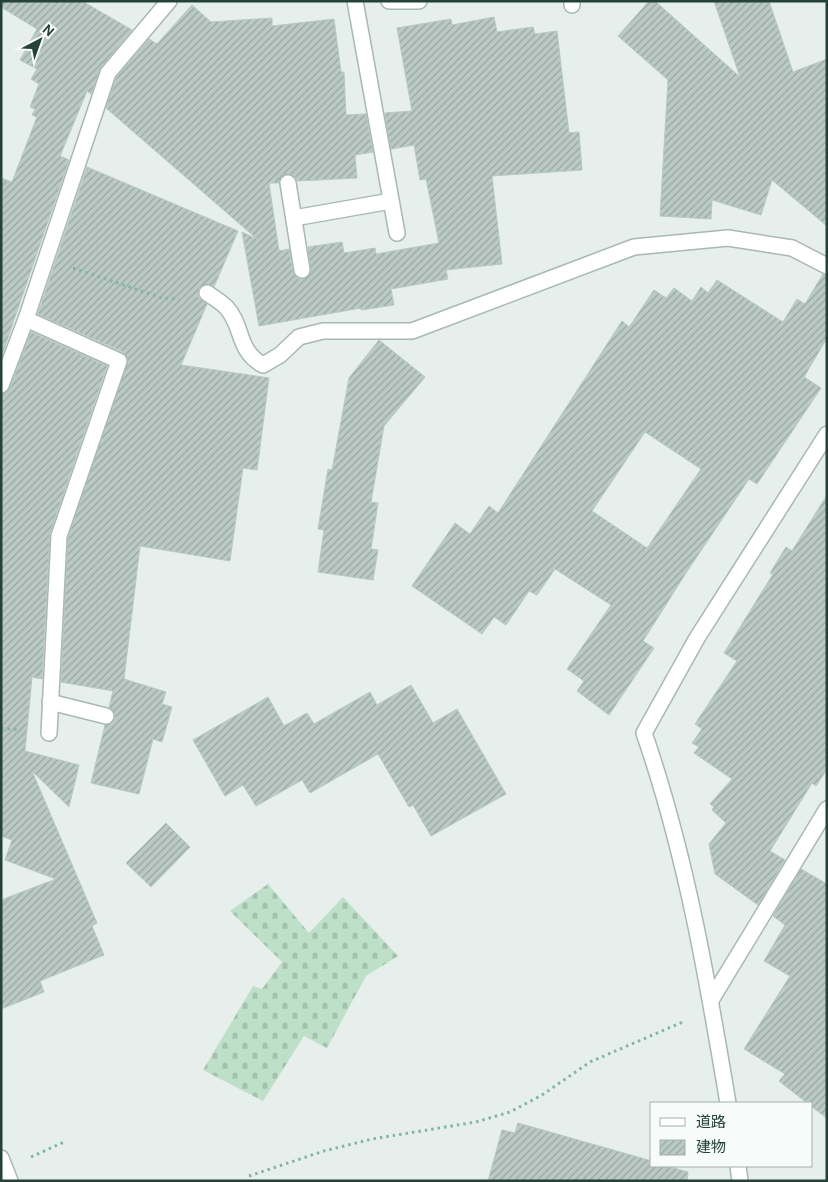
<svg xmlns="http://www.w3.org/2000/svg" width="828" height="1182" font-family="Cabin,'Noto Sans JP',sans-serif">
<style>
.cemetery{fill:url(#cemetery-stones)}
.building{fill:url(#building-hatch);stroke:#b8c9c2;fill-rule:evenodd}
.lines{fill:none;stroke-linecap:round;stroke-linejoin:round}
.minor-casing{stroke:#a8b8b2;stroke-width:18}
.path{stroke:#86b3a5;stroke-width:3;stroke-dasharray:2.5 4;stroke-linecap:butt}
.minor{stroke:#fff;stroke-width:15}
</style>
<defs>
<pattern id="cemetery-stones" width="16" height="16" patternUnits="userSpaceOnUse" patternTransform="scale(1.25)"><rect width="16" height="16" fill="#bfe0c8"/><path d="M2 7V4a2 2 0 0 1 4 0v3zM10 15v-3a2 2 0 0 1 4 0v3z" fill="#a4c1ad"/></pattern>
<pattern id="building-hatch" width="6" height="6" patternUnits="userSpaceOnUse" patternTransform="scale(1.25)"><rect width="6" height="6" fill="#bbcac4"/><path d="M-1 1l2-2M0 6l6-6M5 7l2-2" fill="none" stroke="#98a6a0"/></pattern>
</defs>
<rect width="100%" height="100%" fill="#e6efeb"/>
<path class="cemetery" d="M268,884L309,933L343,897L398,956L366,976L327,1048L304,1036L263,1101L203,1070L253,986L262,989L282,962L230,911Z"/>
<g class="building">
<path d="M1,1H82L132,30L101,67L91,94L87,91L60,156L69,160L1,358V178L12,182L37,117L32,115L35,109L30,107L39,84L31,79L37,69L20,60L37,29L1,7Z"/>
<path d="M649,1H655L740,77L714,1H769L793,72L827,59V226L772,180L761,215L712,200L711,219L660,216L668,80L618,36Z"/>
<path d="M192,5L211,22L272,18V26L334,19L341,72H344L346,115L366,114L373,152L355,155L357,178L297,181L295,177L287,174L282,176L279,183H269L279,251L289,249L293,272L298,279H304L311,273L308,247L342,242L344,253L375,248L376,254L439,243L426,179L420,180L414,145L391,149L385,113L412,111L397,28L451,19L452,25L494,17L497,32L533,27L535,34L557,31L569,133L579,132L582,170L492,176L502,264L446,270L448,279L391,289L394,305L361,310V308L259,326L242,232L257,239L106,108L116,78L149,39L157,44Z"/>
<path d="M87,167L238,231L214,287L207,284L199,288L198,297L207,304L181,365L269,378L257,470L243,468L230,561L140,546L124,679L166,692L162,704L172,707L162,742L153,739L139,794L91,783L105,725L112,723L115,718V713L109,707L113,691L61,682L68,538L128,360L123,352L38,314Z"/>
<path d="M823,274L827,275V338L804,377L821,388L757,484L749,479L686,573L643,641L654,648L609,715L577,691L584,681L567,669L611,605L555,569L537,595L529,591L506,625L494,617L482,634L412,586L455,523L470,534L489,506L498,513L622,321L629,327L654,290L666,298L674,288L692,301L701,287L708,293L717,280L783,322L797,299L805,304ZM645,432L701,469L647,548L592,511Z"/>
<path d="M31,332L107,366L50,533L42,679L32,677L25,751L79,765L69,807L32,771L97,923L92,926L104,955L40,981L44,992L1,1009V900L56,879L5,860L12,840L1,836V394L10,388Z"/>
<path d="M379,340L425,377L384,426L371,502L378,503L371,549L378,550L373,580L318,572L324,530L318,529L328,469L332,470L349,378Z"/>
<path d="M827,495V769L816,786L812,783L770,851L785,860L758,905L715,874L709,844L726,823L712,810L714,807L710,804L732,779L694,753L699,747L692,743L702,729L695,724L737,661L724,653L773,574L770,573L786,547L792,551Z"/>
<path d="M411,685L433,723L457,709L506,794L431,836L413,805L409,807L378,754L310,793L302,780L256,806L243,785L225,796L193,740L268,697L284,726L307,713L314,724L370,692L377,705Z"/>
<path d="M166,823L190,847L151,887L126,863Z"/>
<path d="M801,869L827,884V1118L812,1107V1103H807L779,1081L785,1074L744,1049L790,976L764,961L785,925L773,916Z"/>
<path d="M518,1123L652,1161V1166H667L688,1172L687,1181H488L502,1130L515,1133Z"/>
</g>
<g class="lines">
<defs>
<g id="minor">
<path d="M355,1L397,233"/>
<path d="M389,1H419"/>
<path d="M572,1V5"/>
<path d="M288,183L302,270"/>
<path d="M294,218L391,201"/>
<path d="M207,293C213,297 221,302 226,307C244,326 236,350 263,365L280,355L299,337L323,331H412L634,247L728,238L792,248L827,266"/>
<path d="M26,319L119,361L59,536L49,733"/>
<path d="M1,385L26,319L108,73L169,1"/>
<path d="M50,702L106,716"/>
<path d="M711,1000L827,809"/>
<path d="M728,1103C707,978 686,854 644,733L697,638L827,434"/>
<path d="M1,1158L10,1181"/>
<path d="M738,1166L740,1181"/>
</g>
</defs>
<use href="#minor" class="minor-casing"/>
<g class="path">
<path d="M73,268L162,298L179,299"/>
<path d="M1,728L21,730"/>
<path d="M31,1157L64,1142"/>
<path d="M249,1176L324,1151L372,1139L476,1122L510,1112L542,1095L590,1062L685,1021"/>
</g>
<use href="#minor" class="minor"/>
</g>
<rect width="828" height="1182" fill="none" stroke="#24423a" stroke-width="5"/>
<rect x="650" y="1102" width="162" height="65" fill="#f7fbf9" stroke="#a3b1ad"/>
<rect x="660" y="1118" width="25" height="8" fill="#ffffff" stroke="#a3b1ad"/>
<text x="696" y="1127" font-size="15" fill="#24423a">道路</text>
<rect x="660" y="1140" width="25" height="15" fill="url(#building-hatch)" stroke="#a3b1ad"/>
<text x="696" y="1152" font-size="15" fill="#24423a">建物</text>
<g transform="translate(40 40) rotate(41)" stroke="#f7fbf9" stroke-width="4" paint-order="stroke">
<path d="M0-4L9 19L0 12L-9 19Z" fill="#24423a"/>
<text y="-8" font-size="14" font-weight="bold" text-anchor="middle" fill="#24423a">N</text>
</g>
</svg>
